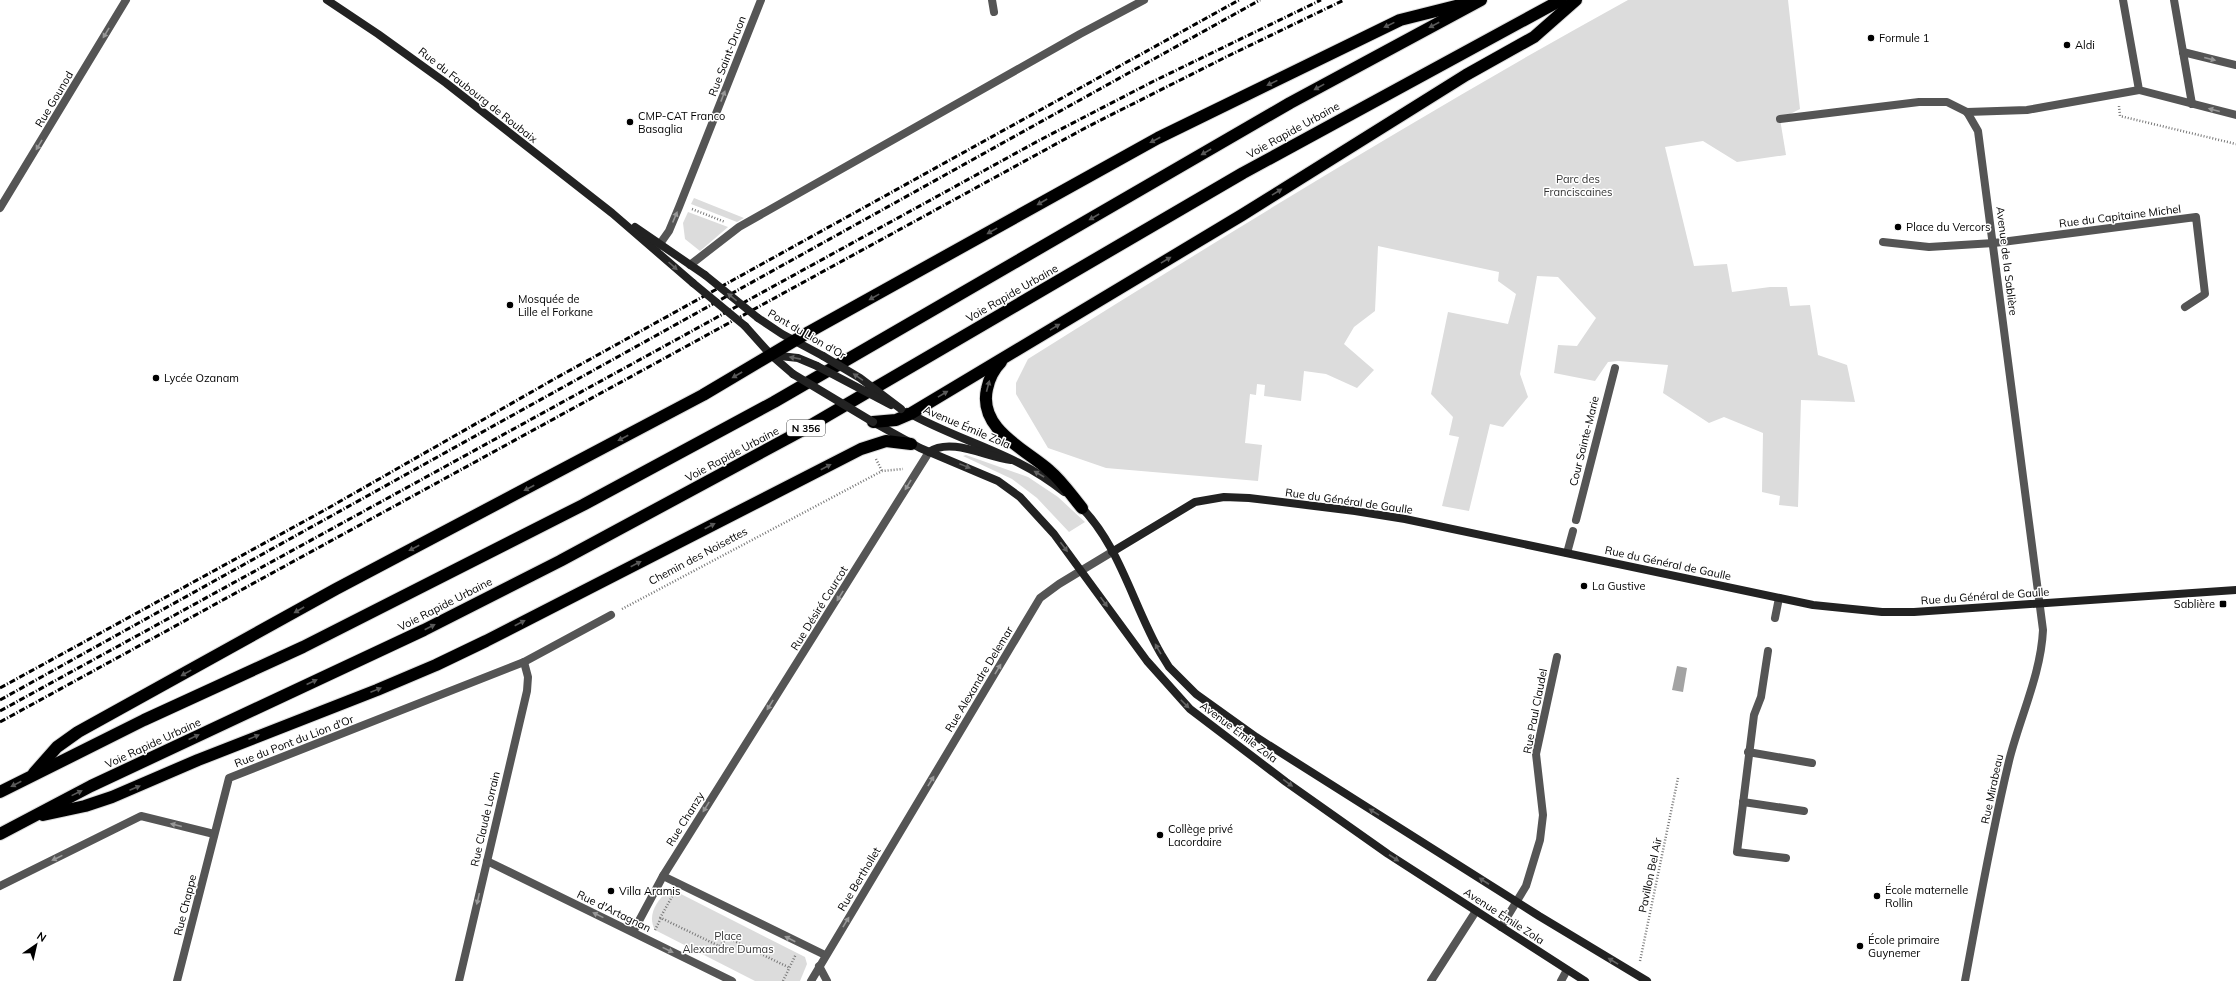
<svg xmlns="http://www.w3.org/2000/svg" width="2236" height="981" font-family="Mulish,sans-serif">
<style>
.green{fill:#dcdcdc}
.water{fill:#a3a3a3}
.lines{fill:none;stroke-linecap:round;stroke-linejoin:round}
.highway-casing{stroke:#dbdbdb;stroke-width:14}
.path{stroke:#777;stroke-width:2.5;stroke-dasharray:1 2;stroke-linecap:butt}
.lane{stroke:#555;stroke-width:8}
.street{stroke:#555;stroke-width:8}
.secondary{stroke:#222;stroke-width:8}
.highway{stroke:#000;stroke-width:12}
.rail{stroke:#000;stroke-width:3;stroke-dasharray:6 2 1 2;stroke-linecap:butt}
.secondary-bridge{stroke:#222;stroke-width:8}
.oneway{fill:#595959}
.oneway2{fill:#999}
.oneway3{fill:#646464}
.poi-dot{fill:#000;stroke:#fff;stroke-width:1.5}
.labels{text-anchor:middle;stroke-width:3;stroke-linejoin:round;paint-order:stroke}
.shield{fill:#fff;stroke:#4c4c4c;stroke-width:1}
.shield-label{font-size:10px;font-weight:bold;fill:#000}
.poi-label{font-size:11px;fill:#000;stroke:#fff;text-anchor:start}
.street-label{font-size:11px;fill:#000;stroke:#fff}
.park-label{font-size:11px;fill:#333;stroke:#fff}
</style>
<rect width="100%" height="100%" fill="#fff"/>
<g class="green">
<path d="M1628,0H1788L1800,109L1780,119L1786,155L1737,162L1703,141L1665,147L1694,266L1727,264L1732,292L1770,287H1787L1790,306L1810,305L1818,355L1847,365L1855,402L1801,400L1798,507L1779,505L1780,496L1762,492L1763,433L1724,417L1709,423L1663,393L1668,365L1618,361L1608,362L1595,381L1554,373L1558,345L1577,346L1596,318L1558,277L1537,276L1520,374L1528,397L1503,427L1490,424L1469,511L1442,506L1459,437L1449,435L1453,417L1431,394L1448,312L1508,324L1516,294L1498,281L1499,272L1378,246L1375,311L1354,327L1344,344L1374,370L1357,388L1326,374L1304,371L1301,401L1264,396L1265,385L1257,384L1256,395L1250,394L1245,443L1262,445L1258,481L1106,468L1048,448L1016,394V383L1028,359C1226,235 1424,112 1628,0Z"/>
<path d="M694,198L744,218L737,222L691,204Z"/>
<path d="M688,212L728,227L700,251L685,239L683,223Z"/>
<path d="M966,455L1028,477L1058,497L1085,522L1069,532L1037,498L1012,479L963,456Z"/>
<path d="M668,891L677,892L805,957L807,964L800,981H755L655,930C647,916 656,901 668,891Z"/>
</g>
<path class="water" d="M1677,666L1687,668L1683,692L1672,690Z"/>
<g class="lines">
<defs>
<g id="highway">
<path d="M1001,362C994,369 989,379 987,389C978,429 1025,449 1050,471C1062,481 1072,496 1082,508"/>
<path d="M873,422L896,420L910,414L1242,215L1466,75L1534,37L1576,0"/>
<path d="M34,773L57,747L78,732L336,589L703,395L809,332L1158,138L1400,20L1464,4"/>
<path d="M0,792L144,720L303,647L583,505L774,402L1290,103L1481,0"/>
<path d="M43,815L85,806L112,797L198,760L377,690L436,665L486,641L861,449L886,441L911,444"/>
<path d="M0,834L91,786L424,630L560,561L801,431L1243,173L1561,0"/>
</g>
</defs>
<use href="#highway" class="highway-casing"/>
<g class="path">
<path d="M2119,106L2120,116L2236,144"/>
<path d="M692,209L725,222"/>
<path d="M876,459L882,471"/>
<path d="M622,609L882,471L903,469"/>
<path d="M660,918L673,895"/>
<path d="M655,930L661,918L719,946L728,938L790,968"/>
<path d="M1640,961L1678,778"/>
<path d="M783,981L796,954"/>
</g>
<g class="lane">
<path d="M2123,0L2139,90L2236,115"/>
<path d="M2174,0L2192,104"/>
<path d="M2183,52L2236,65"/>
<path d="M1967,112L2027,110L2139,90"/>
<path d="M690,265L739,227L1080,34L1144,0"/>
<path d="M1576,520L1615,368"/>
<path d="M1567,553L1573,531"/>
<path d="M1775,618L1779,598"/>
<path d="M1768,651L1761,697L1754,715L1737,852L1786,858"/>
<path d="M1748,752L1812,763"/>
<path d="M1743,802L1804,811"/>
<path d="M1431,981L1476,911"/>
<path d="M1561,981L1567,970"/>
</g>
<g class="street">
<path d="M992,0L994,12"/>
<path d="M1780,119L1919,102H1947L1967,112L1978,131L2043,630C2041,673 2021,715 2010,757C1992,830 1979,906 1965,981"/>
<path d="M0,208L126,0"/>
<path d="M1883,242L1929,247L1994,243L2196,217L2205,294L2185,307"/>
<path d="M657,248L669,231L679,207L761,0"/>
<path d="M487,861L732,981"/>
<path d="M663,876L825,955"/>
<path d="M0,886L141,816L214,834"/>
<path d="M1501,927L1526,886L1540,840L1543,815L1536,754L1557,657"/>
<path d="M633,932L663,876L929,452"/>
<path d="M819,966L827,981"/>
<path d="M177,981L229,778L524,662L611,615"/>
<path d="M459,981L527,691L528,677L524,662"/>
<path d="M811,981L1040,598L1059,584L1112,552"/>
</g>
<g class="secondary">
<path d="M327,0L378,34L446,83L612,213L693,283"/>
<path d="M635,227L705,275"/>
<path d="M758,318L782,334L823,356"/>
<path d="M745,326L771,355L793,374"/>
<path d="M771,355L798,358L817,366"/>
<path d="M907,412C960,442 1015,452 1064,492"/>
<path d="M873,422L920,448L998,481L1020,497L1054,534L1147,661L1190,709L1286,782L1388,854L1585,981"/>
<path d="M929,452C951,437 986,457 1011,460"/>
<path d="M1079,505C1120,545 1133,606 1161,654L1169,667L1196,694L1256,737L1539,916L1647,981"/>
<path d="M1112,552L1195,502L1224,497L1249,498L1355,511L1405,519L1813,605L1882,612H1914L2236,590"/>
</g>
<use href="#highway" class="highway"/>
<g class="rail">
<path d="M0,688L323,511L556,378L1239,0"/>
<path d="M0,700L1260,0"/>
<path d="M0,711L1038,141L1154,81L1321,0"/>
<path d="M0,722L1087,127L1228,56L1344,0"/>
</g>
<g class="secondary-bridge">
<path d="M705,275L758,318"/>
<path d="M693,283L745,326"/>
<path d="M823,356L860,378L901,409"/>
<path d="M817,366L891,405"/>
<path d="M793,374L873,422"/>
</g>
</g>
<defs><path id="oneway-solid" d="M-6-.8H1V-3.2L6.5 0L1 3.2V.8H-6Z"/></defs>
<g class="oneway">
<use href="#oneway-solid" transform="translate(1389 25) rotate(154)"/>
<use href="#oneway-solid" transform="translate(1434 25) rotate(152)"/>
<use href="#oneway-solid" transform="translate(1272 83) rotate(154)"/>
<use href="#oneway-solid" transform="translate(1319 87) rotate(151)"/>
<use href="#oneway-solid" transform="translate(1155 140) rotate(152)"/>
<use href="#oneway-solid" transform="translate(1206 152) rotate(150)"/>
<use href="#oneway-solid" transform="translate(1277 192) rotate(-32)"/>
<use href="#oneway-solid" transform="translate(1042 202) rotate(150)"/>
<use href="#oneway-solid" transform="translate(1094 217) rotate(150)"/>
<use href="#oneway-solid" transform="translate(992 231) rotate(151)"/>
<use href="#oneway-solid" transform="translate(1166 260) rotate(-31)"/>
<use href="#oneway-solid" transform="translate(874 297) rotate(151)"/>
<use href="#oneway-solid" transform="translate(1055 327) rotate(-31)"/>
<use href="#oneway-solid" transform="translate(737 375) rotate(150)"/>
<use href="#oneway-solid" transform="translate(988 386) rotate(-75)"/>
<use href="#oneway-solid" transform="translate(943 394) rotate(-31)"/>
<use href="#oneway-solid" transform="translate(623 438) rotate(152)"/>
<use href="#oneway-solid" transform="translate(826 467) rotate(-28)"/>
<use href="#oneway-solid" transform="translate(529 488) rotate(152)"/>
<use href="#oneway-solid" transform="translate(710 526) rotate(-27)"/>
<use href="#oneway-solid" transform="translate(414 548) rotate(152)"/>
<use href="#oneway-solid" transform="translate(636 564) rotate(-27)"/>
<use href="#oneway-solid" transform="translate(299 610) rotate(150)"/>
<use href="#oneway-solid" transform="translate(520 623) rotate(-27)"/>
<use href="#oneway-solid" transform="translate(430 627) rotate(-27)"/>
<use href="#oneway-solid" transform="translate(186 673) rotate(151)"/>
<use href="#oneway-solid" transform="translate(312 682) rotate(-25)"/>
<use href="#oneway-solid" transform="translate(376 690) rotate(-22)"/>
<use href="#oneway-solid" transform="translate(194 737) rotate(-25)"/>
<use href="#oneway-solid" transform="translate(254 737) rotate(-22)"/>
<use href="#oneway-solid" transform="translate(16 784) rotate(153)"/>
<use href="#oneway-solid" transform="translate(135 788) rotate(-23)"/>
<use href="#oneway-solid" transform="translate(77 793) rotate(-26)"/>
</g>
<g class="oneway2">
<use href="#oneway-solid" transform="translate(106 33) rotate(121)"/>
<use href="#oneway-solid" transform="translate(2210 59) rotate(14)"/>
<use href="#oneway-solid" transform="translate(723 96) rotate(-69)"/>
<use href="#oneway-solid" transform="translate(2214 110) rotate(-165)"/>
<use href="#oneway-solid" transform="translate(39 145) rotate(121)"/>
<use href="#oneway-solid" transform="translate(675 217) rotate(-67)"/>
<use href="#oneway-solid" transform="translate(908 485) rotate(121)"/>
<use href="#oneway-solid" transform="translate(840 596) rotate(122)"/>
<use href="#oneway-solid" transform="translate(998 669) rotate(-59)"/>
<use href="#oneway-solid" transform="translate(770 705) rotate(122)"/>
<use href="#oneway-solid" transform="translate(931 781) rotate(-59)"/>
<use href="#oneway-solid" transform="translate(706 807) rotate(122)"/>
<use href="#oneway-solid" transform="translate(176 825) rotate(-166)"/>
<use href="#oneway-solid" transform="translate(57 858) rotate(154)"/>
<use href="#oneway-solid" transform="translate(478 899) rotate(103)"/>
<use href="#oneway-solid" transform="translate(598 915) rotate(-154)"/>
<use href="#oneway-solid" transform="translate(846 922) rotate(-59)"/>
<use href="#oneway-solid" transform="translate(790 939) rotate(-153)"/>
<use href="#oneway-solid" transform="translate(668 950) rotate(26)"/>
</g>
<g class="oneway3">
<use href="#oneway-solid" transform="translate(673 266) rotate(42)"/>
<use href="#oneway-solid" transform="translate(732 297) rotate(-141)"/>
<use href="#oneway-solid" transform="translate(795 358) rotate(-169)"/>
<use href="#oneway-solid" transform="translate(858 377) rotate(-146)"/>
<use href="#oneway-solid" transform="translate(965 466) rotate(22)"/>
<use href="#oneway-solid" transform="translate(1039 474) rotate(-150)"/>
<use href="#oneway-solid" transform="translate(1064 547) rotate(53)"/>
<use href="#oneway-solid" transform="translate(1104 602) rotate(54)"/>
<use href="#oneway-solid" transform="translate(1158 649) rotate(-120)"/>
<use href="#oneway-solid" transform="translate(1185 704) rotate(45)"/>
<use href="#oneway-solid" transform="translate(1288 783) rotate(36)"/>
<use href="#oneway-solid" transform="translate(1374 812) rotate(-148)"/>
<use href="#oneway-solid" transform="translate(1394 858) rotate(33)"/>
<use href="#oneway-solid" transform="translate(1484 881) rotate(-147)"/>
<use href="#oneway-solid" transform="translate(1613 961) rotate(-149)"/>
</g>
<g class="poi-dot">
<circle cx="1871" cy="38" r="4"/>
<circle cx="2067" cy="45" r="4"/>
<circle cx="630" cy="122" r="4"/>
<circle cx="1898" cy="227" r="4"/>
<circle cx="510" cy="305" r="4"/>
<circle cx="156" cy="378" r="4"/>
<circle cx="1584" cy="586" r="4"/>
<rect x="2219" y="600" width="8" height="8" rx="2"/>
<circle cx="1160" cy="835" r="4"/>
<circle cx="611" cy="891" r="4"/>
<circle cx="1877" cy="896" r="4"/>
<circle cx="1860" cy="946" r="4"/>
</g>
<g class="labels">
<rect class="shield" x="787" y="420" width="38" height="16" rx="3"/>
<g class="shield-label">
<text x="806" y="432">N 356</text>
</g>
<g class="poi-label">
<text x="1879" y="42">Formule 1</text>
<text x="2075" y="49">Aldi</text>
<text x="638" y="120">CMP-CAT Franco<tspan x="638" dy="13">Basaglia</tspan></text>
<text x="1906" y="231">Place du Vercors</text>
<text x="518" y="303">Mosquée de<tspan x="518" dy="13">Lille el Forkane</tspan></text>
<text x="164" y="382">Lycée Ozanam</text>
<text x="1592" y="590">La Gustive</text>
<text x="2215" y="608" text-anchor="end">Sablière</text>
<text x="1168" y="833">Collège privé<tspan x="1168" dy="13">Lacordaire</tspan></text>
<text x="1885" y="894">École maternelle<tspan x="1885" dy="13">Rollin</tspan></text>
<text x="619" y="895">Villa Aramis</text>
<text x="1868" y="944">École primaire<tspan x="1868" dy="13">Guynemer</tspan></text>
</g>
<g class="street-label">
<text transform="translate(727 56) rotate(-69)" y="4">Rue Saint-Druon</text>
<text transform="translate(478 95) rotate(38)" y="4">Rue du Faubourg de Roubaix</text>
<text transform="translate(54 99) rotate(-59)" y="4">Rue Gounod</text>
<text transform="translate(1293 130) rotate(-29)" y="4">Voie Rapide Urbaine</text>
<text transform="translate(2120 216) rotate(-7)" y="4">Rue du Capitaine Michel</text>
<text transform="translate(2007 261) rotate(83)" y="4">Avenue de la Sablière</text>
<text transform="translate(1012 293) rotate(-30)" y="4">Voie Rapide Urbaine</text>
<text transform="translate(807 334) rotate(30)" y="4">Pont du Lion d'Or</text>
<text transform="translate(967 427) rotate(23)" y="4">Avenue Émile Zola</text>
<text transform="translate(1584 441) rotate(-76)" y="4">Cour Sainte-Marie</text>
<text transform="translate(732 454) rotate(-28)" y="4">Voie Rapide Urbaine</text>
<text transform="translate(1349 501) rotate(8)" y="4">Rue du Général de Gaulle</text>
<text transform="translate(698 556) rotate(-28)" y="4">Chemin des Noisettes</text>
<text transform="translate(1668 563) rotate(12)" y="4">Rue du Général de Gaulle</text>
<text transform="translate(1985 596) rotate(-4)" y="4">Rue du Général de Gaulle</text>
<text transform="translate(445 604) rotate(-27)" y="4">Voie Rapide Urbaine</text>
<text transform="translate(819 608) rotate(-58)" y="4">Rue Désiré Courcot</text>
<text transform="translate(979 679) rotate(-59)" y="4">Rue Alexandre Delemar</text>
<text transform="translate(1535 711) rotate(-79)" y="4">Rue Paul Claudel</text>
<text transform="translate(1239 732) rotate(37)" y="4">Avenue Émile Zola</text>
<text transform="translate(294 741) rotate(-21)" y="4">Rue du Pont du Lion d'Or</text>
<text transform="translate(153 743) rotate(-25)" y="4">Voie Rapide Urbaine</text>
<text transform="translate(1992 789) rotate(-78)" y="4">Rue Mirabeau</text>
<text transform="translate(485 819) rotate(-77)" y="4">Rue Claude Lorrain</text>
<text transform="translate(685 819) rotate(-58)" y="4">Rue Chanzy</text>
<text transform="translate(1650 875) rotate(-78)" y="4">Pavillon Bel Air</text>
<text transform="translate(859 879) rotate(-59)" y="4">Rue Berthollet</text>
<text transform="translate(185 905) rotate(-76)" y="4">Rue Chappe</text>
<text transform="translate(614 911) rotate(26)" y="4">Rue d'Artagnan</text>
<text transform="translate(1504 916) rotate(33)" y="4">Avenue Émile Zola</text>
</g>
<g class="park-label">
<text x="1578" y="183">Parc des<tspan x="1578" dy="13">Franciscaines</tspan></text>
<text x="728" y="940">Place<tspan x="728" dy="13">Alexandre Dumas</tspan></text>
</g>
</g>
<g transform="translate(36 945) rotate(34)" stroke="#ffffff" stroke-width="3" paint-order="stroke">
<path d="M0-3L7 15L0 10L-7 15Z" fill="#000000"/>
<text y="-6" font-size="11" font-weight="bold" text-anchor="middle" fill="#000000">N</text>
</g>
</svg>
